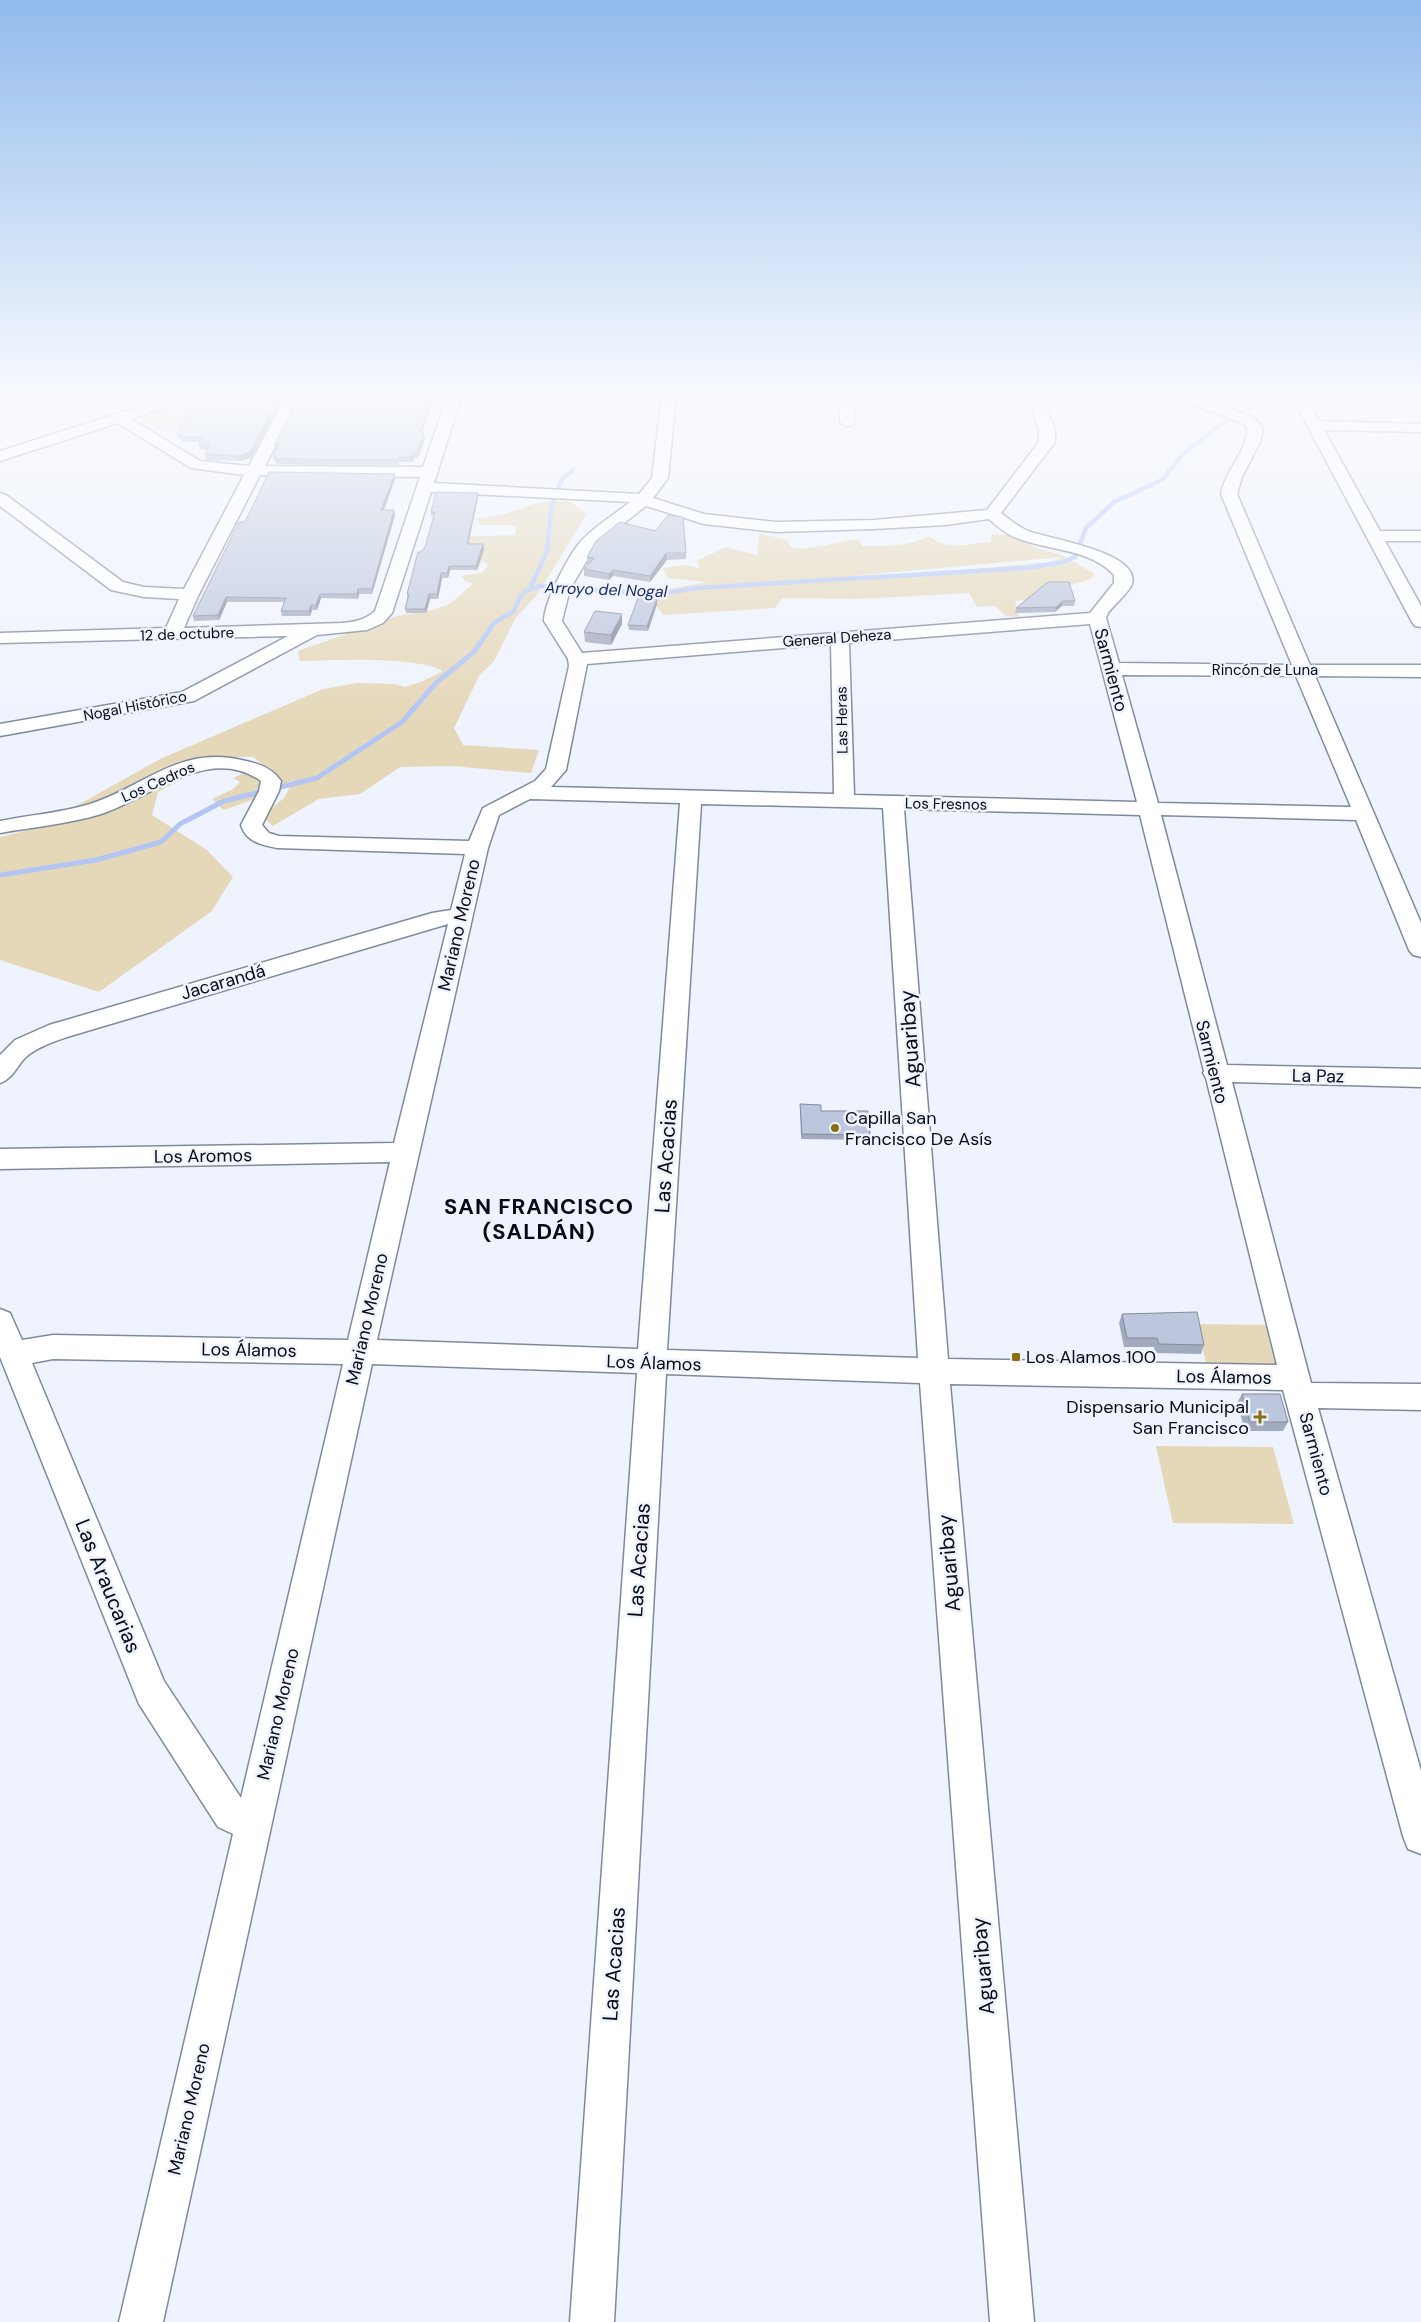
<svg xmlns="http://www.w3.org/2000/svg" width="1421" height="2322" font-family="'DM Sans',sans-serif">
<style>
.green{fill:#e5d8b9;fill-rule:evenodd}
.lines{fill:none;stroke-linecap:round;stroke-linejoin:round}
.stream-far1{stroke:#b2c5f3;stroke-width:4.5}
.stream{stroke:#b2c5f3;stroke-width:5}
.minor-casing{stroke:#7f899e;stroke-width:3}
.path{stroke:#91949d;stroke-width:2;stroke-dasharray:0.5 2.5;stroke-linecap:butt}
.minor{fill:#fff;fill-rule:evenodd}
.wall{fill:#a2aabe}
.shaded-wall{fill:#848b9b}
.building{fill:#bcc6dd;stroke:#848b9b}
.poi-dot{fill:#8b6e0f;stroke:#eff3fd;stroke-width:2}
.labels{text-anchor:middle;stroke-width:5;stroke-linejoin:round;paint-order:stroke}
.far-street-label{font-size:15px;fill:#080b13;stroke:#eff3fd}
.far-water-label{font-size:16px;font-style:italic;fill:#1a2b61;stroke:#eff3fd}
.street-label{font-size:18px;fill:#080b13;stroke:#eff3fd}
.poi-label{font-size:18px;fill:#080b13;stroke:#eff3fd;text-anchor:start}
.near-street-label{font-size:21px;fill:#080b13;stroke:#eff3fd}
.district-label{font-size:22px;font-weight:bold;letter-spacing:1px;fill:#080b13;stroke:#eff3fd}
</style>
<rect width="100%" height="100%" fill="#eff3fd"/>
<g class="green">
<path d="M184,402H274C237,415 174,445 138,422L140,417Z"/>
<path d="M569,501L587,514L537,595L515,619L494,661L479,676L454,728L463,745L539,750L531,773L452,766L400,767L360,794L319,799L273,826L262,816L284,798L294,780L252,800L224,810L212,799L233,789L240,782L233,778L263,765L253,757H224L158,792L152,815L207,850L233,877L212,911L99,992L0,960V837L37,828L160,759L323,689L357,683L395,684L405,687L423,681L443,671C416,656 333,660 300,661L298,651L397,616L437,609L451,603L473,584L465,581L461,576L481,573L488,566L483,560L477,569L444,537L515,535L516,525H481L476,519L505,514L540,502Z"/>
<path d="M759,533L787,540C787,541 790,546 791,547C800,553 846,540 859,539L862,546C887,546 907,547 929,536C949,552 968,543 991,542V534L1012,535L1037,548L1064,556L1095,574L1089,580L1047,591L1040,598L1015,601L1019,617L1006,616L995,606L977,607L969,593L858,599L782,598L775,608L663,615L647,593L707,582L668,578L663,568L684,565L700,568L696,561L726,547L757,555ZM1062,557L1052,562L908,575L851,576Z"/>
<path d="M1197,1324L1269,1325L1281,1374L1208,1372Z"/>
<path d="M1156,1446L1273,1447L1294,1524L1173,1523Z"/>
</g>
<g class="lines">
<g class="stream-far1">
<path d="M558,489L562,479L573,470"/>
<path d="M531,586L547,551L551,511L554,499"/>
<path d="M489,630L494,623L514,611L519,599L525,591L540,586L660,594L697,588L1026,568L1064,562L1075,557L1086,528L1114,502L1162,480L1183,454L1221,424L1259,404L1270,395"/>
</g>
<path class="stream" d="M0,875L96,860L161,842L180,824L224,801L317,778L402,722L436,683L474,652L490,629"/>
<defs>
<g id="minor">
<path d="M169,395H187L185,398L161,409L131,419L200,461L249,466L287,395H301L265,466L423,467L448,395H462L434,483L639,494L652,478L662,395H676L668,478L653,498L704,514L776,522L874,520L987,510L1039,442V430L1027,395H1041L1055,430V442L1001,513C1009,519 1017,526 1026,530C1046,539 1141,551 1132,584C1130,591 1113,606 1108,613L1106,618L1119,663L1292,665L1221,494C1225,470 1248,452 1247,427L1244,424L1175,398L1173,395H1193L1254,418L1262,427V435L1259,444L1242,477L1237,494L1310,665H1421V677L1315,676L1421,923V957L1413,955L1409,950L1356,820L1161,815L1227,1065L1421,1069V1087L1232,1082L1311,1383L1421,1384V1410L1318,1408L1421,1771V1854L1408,1849L1403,1836L1283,1390L950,1384L1034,2322H990L920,1383L666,1374L614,2322H570L637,1373L372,1364L163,2322H119L233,1834L218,1827L139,1704L0,1357V1309L10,1313L22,1340L53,1335L348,1340L390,1162L0,1169V1149L394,1143L448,924L67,1037C53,1042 38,1047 27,1056C17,1065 13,1079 0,1083V1055L15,1040L49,1025L432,913L451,910L465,854L277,848C262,845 246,842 241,825L259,791L261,781C209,744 152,797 101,814C69,824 33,827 0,833V821C29,815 61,813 90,804C148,785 180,744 246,761C261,764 273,769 281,781L279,791L262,825L269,833L279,836L469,841L483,808L535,781L546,769L569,666L568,659L544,621C544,602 570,551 584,538C597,525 615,514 630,502L431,492L392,613L383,623L367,630L317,635L194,701L0,736V724L182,692L288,636L0,643V633L166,628L179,599L144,597L111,590L0,506V493L6,495L123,582L144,587L184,589L244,475L191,468L118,423L0,461V451L151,403ZM260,475L420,477L375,611C365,620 354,622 342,623L184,628L199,594ZM646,506L704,524L776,532L874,529L945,525L989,519C997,526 1005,533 1014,537C1046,551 1090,548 1114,575V583L1090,613L582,653L562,621L570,589L596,545ZM1090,624L1137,802L854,795L849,643ZM831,644L834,794L551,787L566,770L587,664ZM1122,675L1296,676L1351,807L1158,803ZM530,799L680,803L638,1349L377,1340L488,848L499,815ZM701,804L883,808L918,1358L667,1350ZM904,809L1140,815L1204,1071L1203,1073L1206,1078L1277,1365L948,1359ZM53,1359L343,1364L241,1798L164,1681L32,1363Z"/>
<path d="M840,395H854V422L852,425L847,426L840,422Z"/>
<path d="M1291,395H1305L1319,421L1421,424V432L1324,430L1380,531H1421V541H1385L1421,606V627L1415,626L1412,622Z"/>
</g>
</defs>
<use href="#minor" class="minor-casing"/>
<path class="path" d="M170,420L189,417"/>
<use href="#minor" class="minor"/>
</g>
<g class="wall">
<path d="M199,395L251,458L240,461L206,460L205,454L207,450H200L199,444L200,442H182L181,439H179L177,434Z"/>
<path d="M300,395H443L441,401H432L422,433L425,438L418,458H414L412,462H400L399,465L276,464L273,456L276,450H275L274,445Z"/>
<path d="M395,474V479L384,510L395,515L372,594H359L358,599L321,598L317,610H312L310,616H282L281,611L284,602H227L219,620L194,621L193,616L245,522Z"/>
<path d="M478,493V498L468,544H483L484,549L477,570H450L448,578H442L438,599H430L426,613H406L405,609L408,599H407V594L421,552L425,547L434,516H431V512Z"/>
<path d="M686,553V559L667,560L650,582L613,576L609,580L584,576V569L589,564H587V557Z"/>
<path d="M1048,582L1075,601L1074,606H1062L1055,612L1015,613L1016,608Z"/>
<path d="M657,599V604L648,631L629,630L628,625Z"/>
<path d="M622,624L611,645L585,642L584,632Z"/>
<path d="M800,1104L821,1111L870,1135V1140L801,1139Z"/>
<path d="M1122,1314L1204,1345L1201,1354L1155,1353L1154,1347H1124L1119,1323Z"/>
<path d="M1242,1394L1288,1422L1283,1431H1245L1237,1403Z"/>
</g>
<g class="shaded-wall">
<path d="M281,395H285L251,458L240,461L239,456Z"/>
<path d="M431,396L432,401L421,438L420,433Z"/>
<path d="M424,433L425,438L418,458L417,453Z"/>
<path d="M279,443L280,449L275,450L274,445Z"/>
<path d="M413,453L414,458L412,462L411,457Z"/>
<path d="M395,474V479L382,515L381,510Z"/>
<path d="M478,493V498L467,549V544Z"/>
<path d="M394,510L395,515L372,594V589Z"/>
<path d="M483,544L484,549L477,570L476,566Z"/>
<path d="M666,553L667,560L650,582V576Z"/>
<path d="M449,566L450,570L448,578L447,573Z"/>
<path d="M613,570V576L609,580V574Z"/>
<path d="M441,573L442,578L438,599L437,594Z"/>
<path d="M358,589L359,594L358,599L357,594Z"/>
<path d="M320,594L321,598L317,610L316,605Z"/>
<path d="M429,594L430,599L426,613L425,609Z"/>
<path d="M226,597L227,602L219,620L218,615Z"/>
<path d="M657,599V604L648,631L647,626Z"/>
<path d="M1063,601L1062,606L1055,612L1056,607Z"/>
<path d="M311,605L312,610L310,616L309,611Z"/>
<path d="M622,614V624L611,645V635Z"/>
</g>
<g class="building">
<path d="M199,395H281L250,452L239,456L205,454L210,444H199L203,437H180L182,434H177Z"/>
<path d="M300,395H441V396H431L420,433H424L417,453H413L411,457H399V460L274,459L276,456H273L279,443L274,445Z"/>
<path d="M269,472L395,474L381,510H394L372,589H358L357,594H320L316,605H311L309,611H281L286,598L226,597L218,615L193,616L239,522H245Z"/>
<path d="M436,492L478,493L467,544H483L476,566H449L447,573H441L437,594H429L425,609H405L409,594H407L418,552H421L425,547L435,512H431Z"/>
<path d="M668,515L683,517L686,553H666L650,576L613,570L609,574L584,569L594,558L587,557L596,541L620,522L655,531Z"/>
<path d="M1048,582H1069L1075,601H1063L1056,607L1016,608Z"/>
<path d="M638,598L657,599L647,626L628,625Z"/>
<path d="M595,611L622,614L611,635L584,632Z"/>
<path d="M800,1104L821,1105V1111H868L870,1135L802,1134Z"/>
<path d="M1197,1312L1204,1345L1159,1344L1157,1338H1127L1122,1314Z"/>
<path d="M1242,1394H1280L1288,1422H1250Z"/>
</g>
<linearGradient id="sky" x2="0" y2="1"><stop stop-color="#92bbec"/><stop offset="0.55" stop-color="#f8fafe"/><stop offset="1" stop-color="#f8fafe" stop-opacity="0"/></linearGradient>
<rect width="1421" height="720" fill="url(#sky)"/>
<g class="poi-dot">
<circle cx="835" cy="1128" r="5"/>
<rect x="1011" y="1352" width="10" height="10" rx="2.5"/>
<path d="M1257.5 1409.5h5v5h5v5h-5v5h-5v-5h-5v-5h5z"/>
</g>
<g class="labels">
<g class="far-street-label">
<text transform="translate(187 634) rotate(-2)" y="5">12 de octubre</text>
<text transform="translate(837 638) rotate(-4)" y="5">General Deheza</text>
<text x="1265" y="675">Rincón de Luna</text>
<text transform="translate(135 706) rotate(-11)" y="5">Nogal Histórico</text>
<text transform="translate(842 720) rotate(-91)" y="5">Las Heras</text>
<text transform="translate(158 782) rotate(-24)" y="5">Los Cedros</text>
<text transform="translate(946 804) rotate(1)" y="5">Los Fresnos</text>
</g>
<g class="far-water-label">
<text transform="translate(606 589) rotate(2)" y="6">Arroyo del Nogal</text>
</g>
<g class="street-label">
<text transform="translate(1111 670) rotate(75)" y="6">Sarmiento</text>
<text transform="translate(459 925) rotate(-77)" y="6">Mariano Moreno</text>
<text transform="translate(223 982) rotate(-16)" y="6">Jacarandá</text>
<text transform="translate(1212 1062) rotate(76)" y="6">Sarmiento</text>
<text transform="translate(1318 1076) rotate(1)" y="6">La Paz</text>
<text transform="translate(203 1156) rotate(-1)" y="6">Los Aromos</text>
<text transform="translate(367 1319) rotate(-77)" y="6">Mariano Moreno</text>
<text transform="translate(249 1350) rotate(1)" y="6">Los Álamos</text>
<text transform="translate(654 1363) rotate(2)" y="6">Los Álamos</text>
<text transform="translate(1224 1377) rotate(1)" y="6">Los Álamos</text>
<text transform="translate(1316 1454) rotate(75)" y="6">Sarmiento</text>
<text transform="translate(278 1714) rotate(-77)" y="6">Mariano Moreno</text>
<text transform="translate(189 2109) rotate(-77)" y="6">Mariano Moreno</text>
</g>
<g class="poi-label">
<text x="845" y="1124">Capilla San<tspan x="845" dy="21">Francisco De Asís</tspan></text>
<text x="1026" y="1363">Los Alamos 100</text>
<text x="1249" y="1413" text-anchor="end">Dispensario Municipal<tspan x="1249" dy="21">San Francisco</tspan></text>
</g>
<g class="near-street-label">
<text transform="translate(910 1039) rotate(-94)" y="7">Aguaribay</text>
<text transform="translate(666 1156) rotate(-86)" y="7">Las Acacias</text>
<text transform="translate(639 1560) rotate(-86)" y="7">Las Acacias</text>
<text transform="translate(949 1563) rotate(-95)" y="7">Aguaribay</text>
<text transform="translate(108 1586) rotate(68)" y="7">Las Araucarias</text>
<text transform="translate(614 1964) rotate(-86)" y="7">Las Acacias</text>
<text transform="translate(983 1966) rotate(-95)" y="7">Aguaribay</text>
</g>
<g class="district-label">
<text x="539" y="1214">SAN FRANCISCO<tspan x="539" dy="25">(SALDÁN)</tspan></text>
</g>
</g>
</svg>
